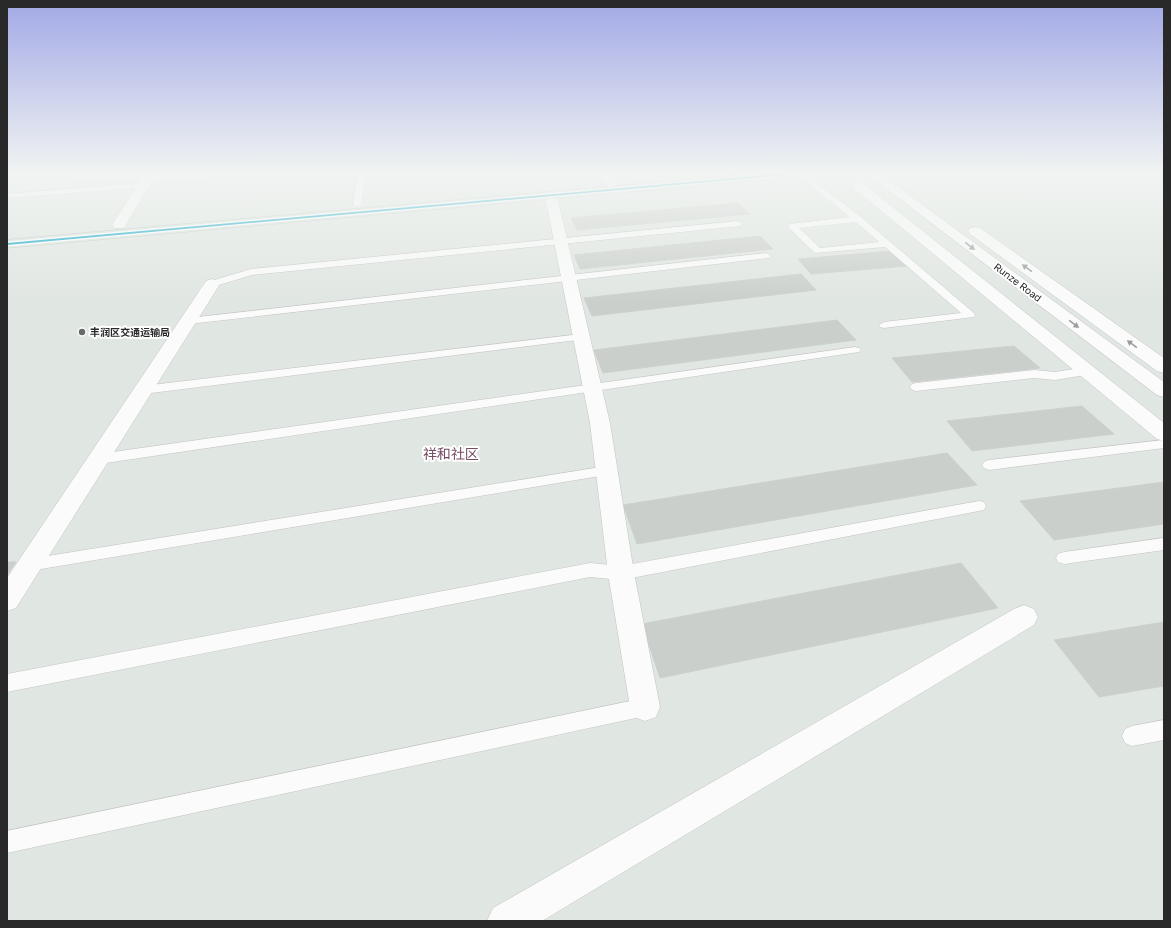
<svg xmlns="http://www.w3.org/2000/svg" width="1171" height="928" font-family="'Golos Text','Noto Sans SC',sans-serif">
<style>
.building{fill:#cbcfcb;stroke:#ccd1cd}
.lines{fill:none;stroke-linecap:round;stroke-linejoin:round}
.service-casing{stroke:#c5c4c4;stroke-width:1}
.minor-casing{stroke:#c5c4c4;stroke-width:1}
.secondary-casing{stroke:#c5c4c4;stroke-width:1}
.primary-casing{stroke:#c1c3c2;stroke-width:1}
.service{fill:#fafbfa;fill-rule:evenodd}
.minor{fill:#fafbfa;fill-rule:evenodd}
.secondary{fill:#fafbfa;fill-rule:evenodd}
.primary{fill:#d4e4da;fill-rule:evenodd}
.bus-1-casing{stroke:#fff;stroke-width:3}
.bus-1{fill:#02a3c6;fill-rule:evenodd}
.oneway{fill:#9c9c9c}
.poi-dot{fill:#696b69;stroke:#fff;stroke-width:1.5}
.labels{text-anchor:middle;stroke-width:4;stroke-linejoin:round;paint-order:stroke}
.far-street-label{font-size:10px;fill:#292929;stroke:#fff}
.far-poi-label{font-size:10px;font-weight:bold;fill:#292929;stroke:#fff;text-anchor:start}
.quarter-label{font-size:14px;fill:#764d64;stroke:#fff}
</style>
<rect width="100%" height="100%" fill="#e0e6e1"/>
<g class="building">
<path d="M738,203L749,214L577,230L571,218Z"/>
<path d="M760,236L773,249L580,269L574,255Z"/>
<path d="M891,251L907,266L811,274L798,259Z"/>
<path d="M801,274L816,290L592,316L584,298Z"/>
<path d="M837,320L856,340L603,373L594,350Z"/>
<path d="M1014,346L1040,368L912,382L892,358Z"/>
<path d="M1082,406L1114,434L972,451L947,421Z"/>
<path d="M947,453L977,485L637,544L623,505Z"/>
<path d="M1164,482V524L1054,540L1020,501Z"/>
<path d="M7,562H16L7,575Z"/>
<path d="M961,563L998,608L660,678L642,624Z"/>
<path d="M1164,622V686L1099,697L1054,640Z"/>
</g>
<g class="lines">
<defs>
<g id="service">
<path d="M358,173H366L361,205L357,207L353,205Z"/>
<path d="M796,173H803L861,217L974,313L975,315L974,317L884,328L880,327L879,325L884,322L961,313L885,247L815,253L789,228L788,226L789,224L850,217ZM856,222L879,242L820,248L799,228Z"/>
<path d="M143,183L147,185L146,187L7,198V194Z"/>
<path d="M738,221L742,224L741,226L252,275L212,287L207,284L208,282L251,269Z"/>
<path d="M766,253L771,256L769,258L189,324L184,321L189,318Z"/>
<path d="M581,334L587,337L585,339L143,394L139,393L137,390L139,387L143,386Z"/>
<path d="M855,347L859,348L861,350L859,352L99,464L94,462L92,459L94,456L99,454Z"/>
<path d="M1087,367L1091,368L1093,371L1091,374L1055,380L1034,378L916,391L912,390L910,387L912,384L916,383L1034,370L1055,372Z"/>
<path d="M1164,440V448L989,470L984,468L982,465L984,462L989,460Z"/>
<path d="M607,466L612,468L614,471L612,474L29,571L23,570L21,565L23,560L29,559Z"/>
<path d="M979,501L984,502L986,506L984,510L621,580L590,577L7,692V674L590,563L621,566Z"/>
<path d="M1164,538V550L1064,564L1058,562L1056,558L1058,554L1064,552Z"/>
<path d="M645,698L652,701L655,707L652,713L645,716L7,853V831Z"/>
<path d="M1164,720V740L1132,746L1125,743L1122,736L1125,729L1132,726Z"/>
</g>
<g id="minor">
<path d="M62,173L151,174L171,173H213L211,176L207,177L154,181L148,187L124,228H114L112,225L140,181L82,179L64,176Z"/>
<path d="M596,173H608L617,183L615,186H607Z"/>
<path d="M856,173H868L865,185L1164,423V441L1157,439L855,189L853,186Z"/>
<path d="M551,192L555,193L557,196L610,423L634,573L660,707L656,717L645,721L634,717L630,707L608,573L590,423L545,196L547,193Z"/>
<path d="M212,279L218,281L220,284L16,608L7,611V578L204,284L206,281Z"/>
<path d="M1024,605L1034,609L1038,617L1034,625L542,921H487L493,908L1014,609Z"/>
</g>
<g id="secondary">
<path d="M866,173H879L1164,382V397L1157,395Z"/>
<path d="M975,227L980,228L1164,358V373L1157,371L970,234L968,231L970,228Z"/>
</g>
<path id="primary" d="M761,173H802L800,176L796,177L7,248V240Z"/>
</defs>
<use href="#service" class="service-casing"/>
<use href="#minor" class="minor-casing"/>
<use href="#secondary" class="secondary-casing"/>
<use href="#primary" class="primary-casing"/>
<use href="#service" class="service"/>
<use href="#minor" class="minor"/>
<use href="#secondary" class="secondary"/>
<use href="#primary" class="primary"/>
<defs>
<path id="bus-1" d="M790,173H798L796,174L7,245V243Z"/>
</defs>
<use href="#bus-1" class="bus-1-casing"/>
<use href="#bus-1" class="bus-1"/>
</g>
<defs><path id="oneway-solid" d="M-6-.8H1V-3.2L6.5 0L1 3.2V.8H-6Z"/></defs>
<g class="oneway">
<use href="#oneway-solid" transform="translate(970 246) rotate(37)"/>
<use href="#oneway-solid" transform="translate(1027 268) rotate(-144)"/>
<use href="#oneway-solid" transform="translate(1074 324) rotate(37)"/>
<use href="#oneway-solid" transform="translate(1132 344) rotate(-144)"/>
</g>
<linearGradient id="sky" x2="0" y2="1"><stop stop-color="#a2a9e6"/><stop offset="0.57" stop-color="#f1f4f2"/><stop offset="1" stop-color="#f1f4f2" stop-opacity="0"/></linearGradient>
<rect width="1171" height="303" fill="url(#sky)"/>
<circle class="poi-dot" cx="82" cy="332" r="4"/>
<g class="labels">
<g class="far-street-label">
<text transform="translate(1018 282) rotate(37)" y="4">Runze Road</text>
</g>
<g class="far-poi-label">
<text x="90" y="336">丰润区交通运输局</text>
</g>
<g class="quarter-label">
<text x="451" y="459">祥和社区</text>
</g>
</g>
<rect width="1171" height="928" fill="none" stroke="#292929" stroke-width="16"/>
</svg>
